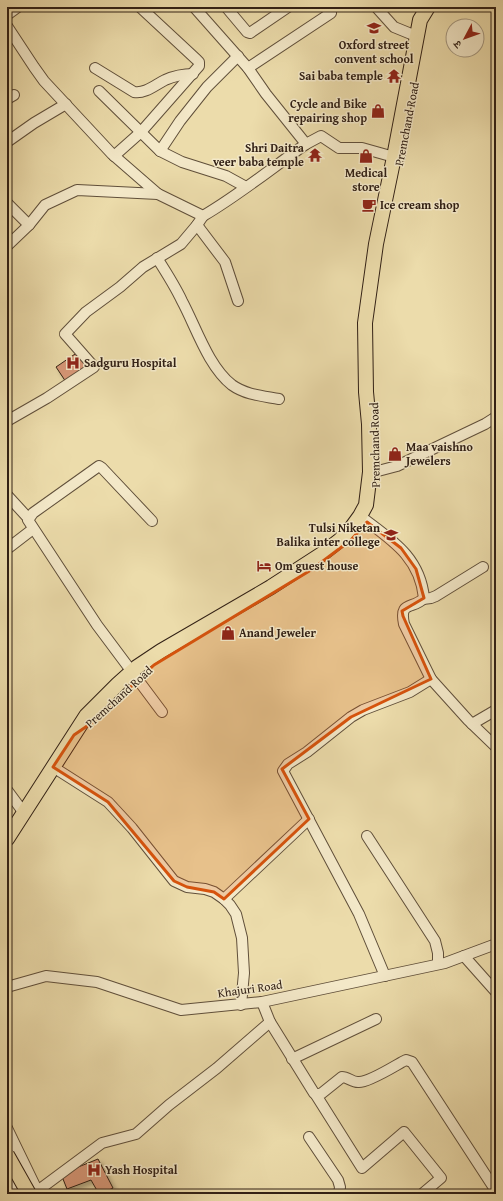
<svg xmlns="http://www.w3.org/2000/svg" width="503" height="1201" font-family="'Gentium Book Plus','Noto Serif Devanagari',serif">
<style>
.building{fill:#d89878;stroke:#312015;filter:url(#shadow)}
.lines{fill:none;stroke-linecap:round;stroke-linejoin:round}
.minor-casing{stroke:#604f3a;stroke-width:12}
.highway-casing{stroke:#312015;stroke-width:16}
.minor{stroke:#f3e8c8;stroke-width:10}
.highway{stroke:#ecdcab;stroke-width:14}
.highway-bridge-casing{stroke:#312015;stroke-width:16;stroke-linecap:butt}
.highway-bridge{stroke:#ecdcab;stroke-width:14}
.marked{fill:#d6530d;fill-opacity:0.2;stroke:#d6530d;stroke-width:3;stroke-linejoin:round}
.labels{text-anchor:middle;stroke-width:3;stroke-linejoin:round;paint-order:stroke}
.poi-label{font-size:12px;font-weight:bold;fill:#312015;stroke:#f3e8c8;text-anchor:start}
.street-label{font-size:12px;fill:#312015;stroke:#f3e8c8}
</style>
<defs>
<filter id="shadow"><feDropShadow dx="3.5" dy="3.5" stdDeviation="2" flood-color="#0004"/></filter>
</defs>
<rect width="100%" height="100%" fill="#ecdcab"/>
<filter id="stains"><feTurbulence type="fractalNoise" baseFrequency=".005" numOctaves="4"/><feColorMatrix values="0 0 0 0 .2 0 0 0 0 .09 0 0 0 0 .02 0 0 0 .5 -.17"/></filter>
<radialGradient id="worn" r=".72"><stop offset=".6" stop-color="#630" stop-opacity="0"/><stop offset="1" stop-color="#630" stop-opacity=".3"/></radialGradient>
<g class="building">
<path d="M78,352L88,367L66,382L56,367Z"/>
<path d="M98,1159L113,1188L101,1194H99L91,1180L67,1189L61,1174Z"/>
</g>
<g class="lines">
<defs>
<g id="minor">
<path d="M194,7L248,68L266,94L306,144L321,136L339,148H362L394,157H400"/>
<path d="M226,7L247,32L250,33L288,7"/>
<path d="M376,7L394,27L416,36"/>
<path d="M7,15L18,7"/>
<path d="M7,26L34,67L44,81L112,154L158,194"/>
<path d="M95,68L134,92C145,94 155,85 165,80C174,76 183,74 193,74"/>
<path d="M248,68L331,13"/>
<path d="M99,91L160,151L182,162L226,176L246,187"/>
<path d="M7,99L14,95"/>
<path d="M7,142L34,123L66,104"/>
<path d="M160,151L180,121L207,87L238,56"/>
<path d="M114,156L141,132L199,66V62L197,60L140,7"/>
<path d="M7,203L29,225"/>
<path d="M197,225L225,262L238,301"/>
<path d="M7,246L29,225L45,205L77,190L158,194L203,216C239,195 272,168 306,144"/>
<path d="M157,258C166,272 175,286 182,301C196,327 208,366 232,385C246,395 263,396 279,399"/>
<path d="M7,421L47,398L94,367L65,334L86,312L120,287L143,267L181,244L197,225L203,216"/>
<path d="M378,471L397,466L485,424L496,417"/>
<path d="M7,495L28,518"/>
<path d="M360,516C390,539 420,556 424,598C413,610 399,600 404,624L431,679L468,720L496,747"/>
<path d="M152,521L102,468L99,466L33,513L28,520L97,625L162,712"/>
<path d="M7,549L33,529"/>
<path d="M423,599L431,598L436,596L483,567"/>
<path d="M472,724L496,710"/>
<path d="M53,767L108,802L132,828L174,881L187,887L205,889L214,892L224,899L230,905L236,914L242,938L244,973L241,1005"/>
<path d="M7,790L24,813"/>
<path d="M367,836L435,941L438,953V964"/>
<path d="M224,899L309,819"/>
<path d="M464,956L496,992"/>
<path d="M385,976L359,914L283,771L288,764L307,752L351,717L363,710L410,692L431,679"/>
<path d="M7,987L46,976L97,982L181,1010L262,1002L445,963L496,944"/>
<path d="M270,1022L314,1093L317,1095L322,1093L342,1077C348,1077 353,1083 359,1082C369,1082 393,1067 402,1062L406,1060L412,1062L496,1191"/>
<path d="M292,1059L376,1019"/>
<path d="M316,1095L362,1168L404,1132L441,1178L422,1194"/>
<path d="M7,1128L39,1194"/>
<path d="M309,1137L338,1180L340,1187L339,1194"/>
<path d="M7,1179L15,1194"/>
<path d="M27,1194L40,1189L102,1143L136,1134L169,1105L217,1068L270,1022L262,1002"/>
</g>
<path id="highway" d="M7,839L86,716L118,684L137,667L161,651L271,587L322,554L340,540L352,527L360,516L366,505L370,472L369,424L366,392L365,323L376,244L394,157L420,20L428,7"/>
</defs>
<use href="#minor" class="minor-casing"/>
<use href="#highway" class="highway-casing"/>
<use href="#minor" class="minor"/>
<use href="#highway" class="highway"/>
<defs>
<path id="highway-bridge" d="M7,1155L29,1194"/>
</defs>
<use href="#highway-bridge" class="highway-bridge-casing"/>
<use href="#highway-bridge" class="highway-bridge"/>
</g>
<path class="marked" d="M367,522L401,548L416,569L424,598L402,611L403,616L431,679L351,717L282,769L309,819L224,899L214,892L187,887L174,881L108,802L53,767L74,735L93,722L154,665L311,570L351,540Z"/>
<defs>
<symbol id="school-bare" viewBox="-9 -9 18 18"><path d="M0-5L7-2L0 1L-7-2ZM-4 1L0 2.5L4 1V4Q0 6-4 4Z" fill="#8f2418" stroke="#f3e8c8" stroke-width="2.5" paint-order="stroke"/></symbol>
<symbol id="temple-bare" viewBox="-9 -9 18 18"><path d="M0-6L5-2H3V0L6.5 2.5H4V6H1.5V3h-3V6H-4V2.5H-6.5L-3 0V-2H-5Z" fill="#8f2418" stroke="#f3e8c8" stroke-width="2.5" paint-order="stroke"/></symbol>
<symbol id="shop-bare" viewBox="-9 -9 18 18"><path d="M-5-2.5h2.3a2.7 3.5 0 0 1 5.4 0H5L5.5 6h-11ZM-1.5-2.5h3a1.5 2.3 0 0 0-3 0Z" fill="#8f2418" stroke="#f3e8c8" stroke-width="2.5" paint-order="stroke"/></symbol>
<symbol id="cafe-bare" viewBox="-9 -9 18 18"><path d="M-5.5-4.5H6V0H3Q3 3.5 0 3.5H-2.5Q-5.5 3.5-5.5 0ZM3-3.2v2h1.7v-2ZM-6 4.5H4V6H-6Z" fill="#8f2418" stroke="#f3e8c8" stroke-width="2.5" paint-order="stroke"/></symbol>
<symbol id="hospital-bare" viewBox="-9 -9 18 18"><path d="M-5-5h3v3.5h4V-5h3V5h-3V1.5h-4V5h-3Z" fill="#8f2418" stroke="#f3e8c8" stroke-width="2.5" paint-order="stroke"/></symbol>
<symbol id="university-bare" viewBox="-9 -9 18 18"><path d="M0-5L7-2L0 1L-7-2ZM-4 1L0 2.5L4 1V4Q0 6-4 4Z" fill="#8f2418" stroke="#f3e8c8" stroke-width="2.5" paint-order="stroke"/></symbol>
<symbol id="hotel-bare" viewBox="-9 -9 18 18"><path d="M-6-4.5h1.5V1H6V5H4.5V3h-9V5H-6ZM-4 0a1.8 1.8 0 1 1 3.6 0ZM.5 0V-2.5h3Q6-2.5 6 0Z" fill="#8f2418" stroke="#f3e8c8" stroke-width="2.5" paint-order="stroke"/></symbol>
</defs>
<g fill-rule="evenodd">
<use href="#school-bare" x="364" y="18" width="20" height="20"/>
<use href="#temple-bare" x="384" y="66" width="20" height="20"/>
<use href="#shop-bare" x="368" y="101" width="20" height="20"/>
<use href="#temple-bare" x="305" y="145" width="20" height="20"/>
<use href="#shop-bare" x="356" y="146" width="20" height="20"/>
<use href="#cafe-bare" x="359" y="195" width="20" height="20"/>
<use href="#hospital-bare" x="63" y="353" width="20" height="20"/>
<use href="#shop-bare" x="385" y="444" width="20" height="20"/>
<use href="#university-bare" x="381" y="525" width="20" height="20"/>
<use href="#hotel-bare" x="254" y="556" width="20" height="20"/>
<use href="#shop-bare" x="218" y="623" width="20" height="20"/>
<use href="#hospital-bare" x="84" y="1160" width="20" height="20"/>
</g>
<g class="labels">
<g class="poi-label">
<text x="374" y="49" text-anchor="middle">Oxford street<tspan x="374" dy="14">convent school</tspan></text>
<text x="383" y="80" text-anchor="end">Sai baba temple</text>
<text x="367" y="108" text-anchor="end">Cycle and Bike<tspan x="367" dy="14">repairing shop</tspan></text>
<text x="304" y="152" text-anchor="end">Shri Daitra<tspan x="304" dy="14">veer baba temple</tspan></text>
<text x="366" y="177" text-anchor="middle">Medical<tspan x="366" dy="14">store</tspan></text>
<text x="380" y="209">Ice cream shop</text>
<text x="84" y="367">Sadguru Hospital</text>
<text x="406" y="451">Maa vaishno<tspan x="406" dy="14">Jewelers</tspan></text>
<text x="380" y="532" text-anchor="end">Tulsi Niketan<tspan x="380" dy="14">Balika inter college</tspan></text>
<text x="275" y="570">Om guest house</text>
<text x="239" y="637">Anand Jeweler</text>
<text x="105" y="1174">Yash Hospital</text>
</g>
<g class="street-label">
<text transform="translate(407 124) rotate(-79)" y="4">Premchand Road</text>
<text transform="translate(375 445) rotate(-91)" y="4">Premchand Road</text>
<text transform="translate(119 697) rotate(-42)" y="4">Premchand Road</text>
<text transform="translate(250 989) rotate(-8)" y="4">Khajuri Road</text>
</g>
</g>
<rect width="503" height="1201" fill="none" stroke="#ecdcab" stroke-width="24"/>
<rect x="8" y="8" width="487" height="1185" fill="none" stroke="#312015" stroke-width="2"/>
<rect x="12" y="12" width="479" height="1177" fill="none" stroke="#312015"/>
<g transform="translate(465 38) rotate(229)"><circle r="19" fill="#f3e8c8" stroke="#a59880"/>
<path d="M0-3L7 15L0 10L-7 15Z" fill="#8f2418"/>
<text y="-6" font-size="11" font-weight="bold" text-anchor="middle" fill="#312015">उ</text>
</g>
<rect width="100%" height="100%" filter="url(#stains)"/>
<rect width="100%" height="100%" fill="url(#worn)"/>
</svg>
